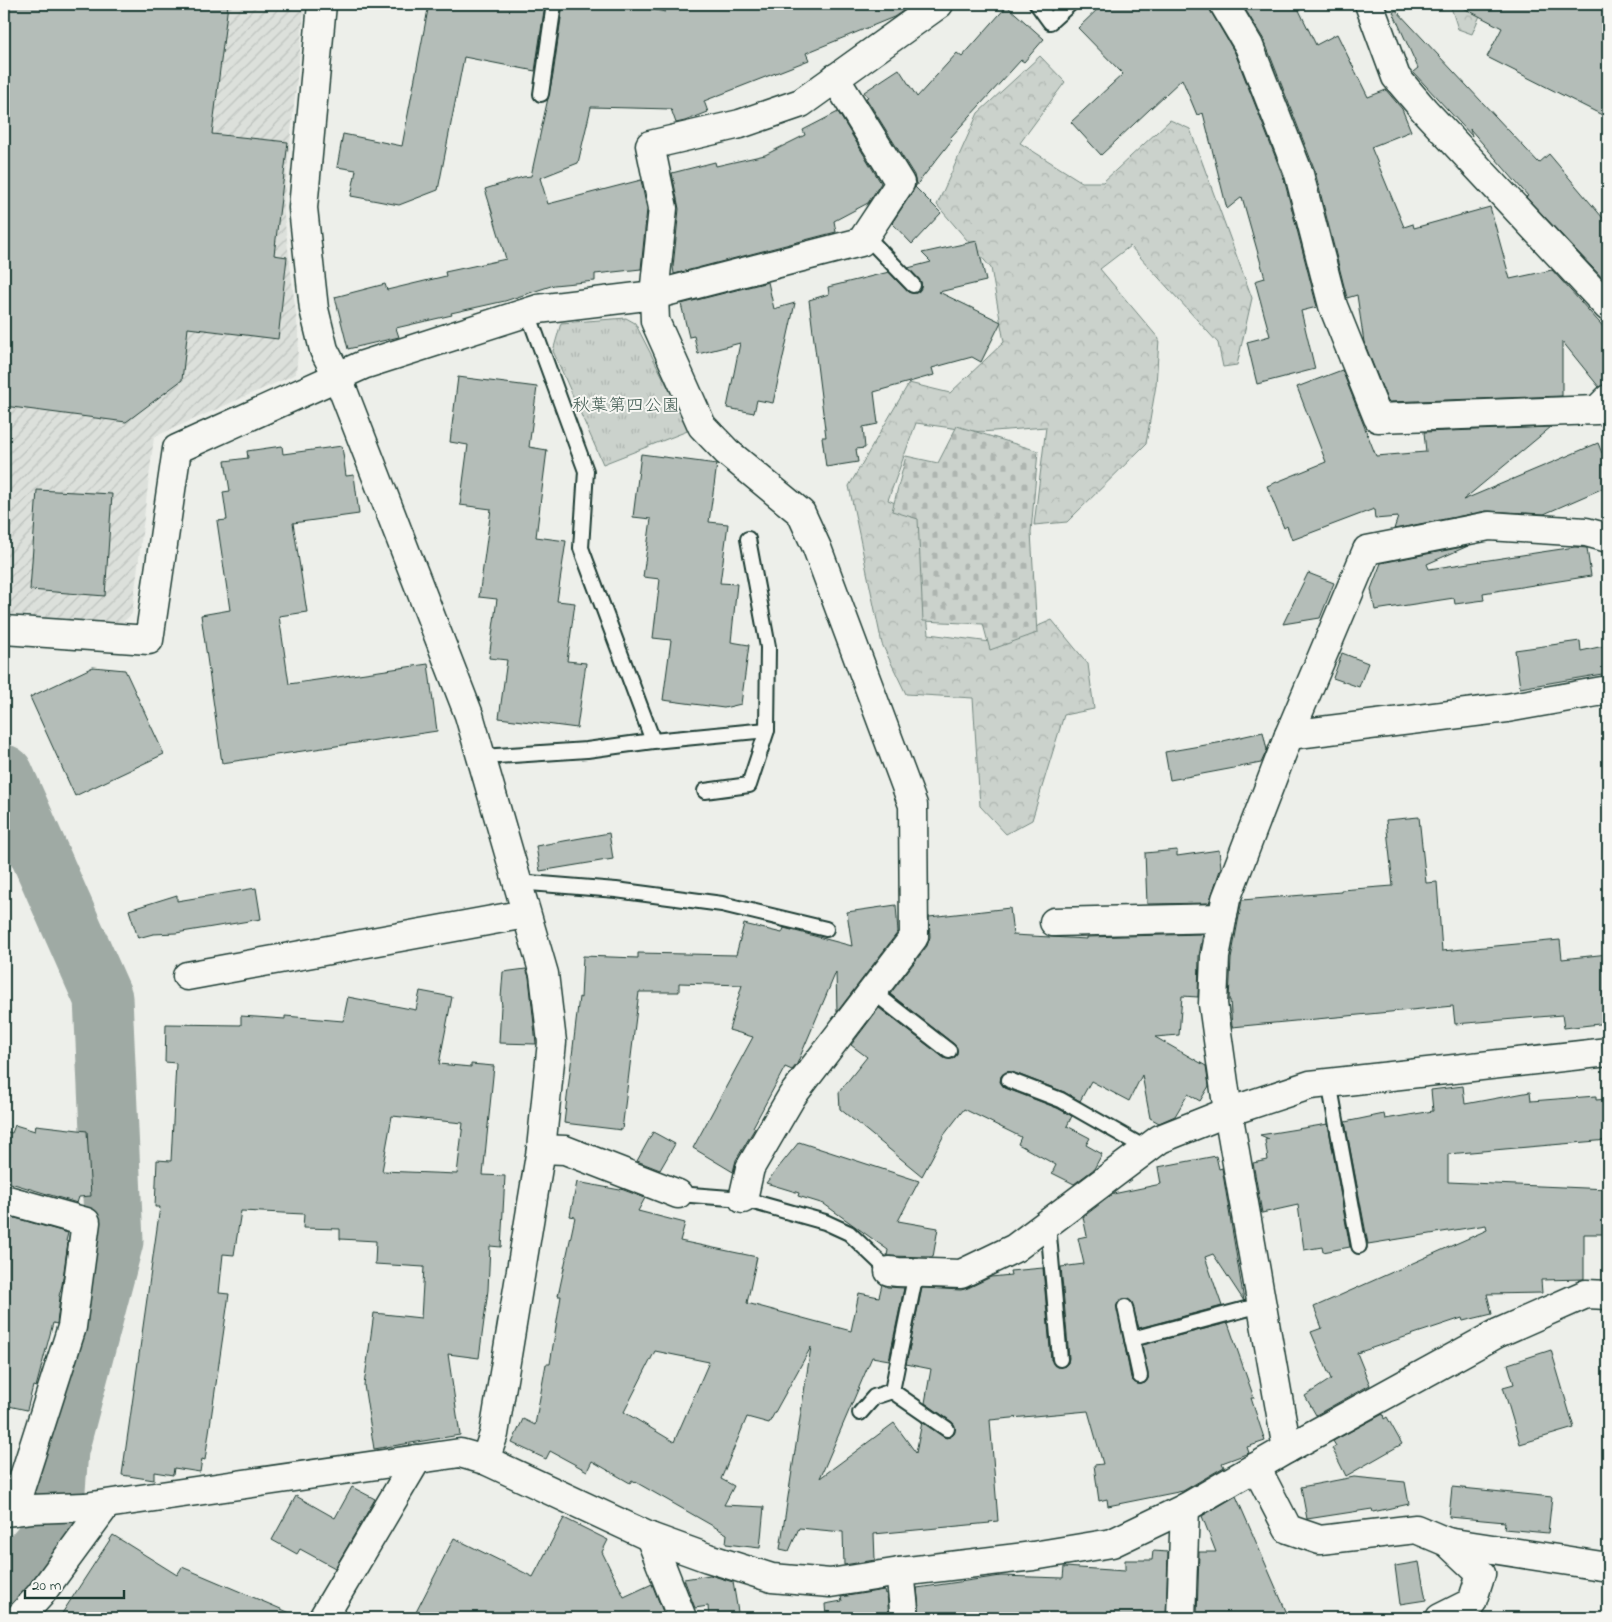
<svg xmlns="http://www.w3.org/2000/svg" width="1612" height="1622" font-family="'Indie Flower','Klee One',sans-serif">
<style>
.industrial{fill:url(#industrial-furrows)}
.grass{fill:url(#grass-tufts);stroke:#758880}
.forest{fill:url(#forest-crowns);stroke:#758880}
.cemetery{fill:url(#cemetery-stones);stroke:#758880}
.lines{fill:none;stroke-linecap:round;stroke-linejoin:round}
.river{stroke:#9faaa4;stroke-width:59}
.building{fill:#b4bdb8;stroke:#1f3d34;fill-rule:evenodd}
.lane-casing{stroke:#1f3d34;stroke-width:18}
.street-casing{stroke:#1f3d34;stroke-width:31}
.lane{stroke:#f6f6f2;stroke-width:14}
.street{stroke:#f6f6f2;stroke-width:28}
.labels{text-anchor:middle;stroke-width:4;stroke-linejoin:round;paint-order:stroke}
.park-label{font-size:18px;fill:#415b52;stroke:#f6f6f2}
</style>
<defs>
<pattern id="industrial-furrows" width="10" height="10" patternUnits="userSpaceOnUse" patternTransform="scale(1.25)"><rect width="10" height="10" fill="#dce0db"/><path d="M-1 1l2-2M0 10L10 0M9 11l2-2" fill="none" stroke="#bcc1bd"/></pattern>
<pattern id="grass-tufts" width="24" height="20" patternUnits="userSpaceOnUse" patternTransform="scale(1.25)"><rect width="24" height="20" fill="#cbd2cc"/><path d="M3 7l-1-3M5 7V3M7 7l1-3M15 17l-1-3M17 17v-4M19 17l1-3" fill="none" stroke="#aeb5b0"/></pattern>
<pattern id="forest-crowns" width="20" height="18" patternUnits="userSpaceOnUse" patternTransform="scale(1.25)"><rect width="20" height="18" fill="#cbd2cc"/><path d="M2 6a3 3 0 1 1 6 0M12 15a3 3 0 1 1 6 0" fill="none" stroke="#aeb5b0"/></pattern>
<pattern id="cemetery-stones" width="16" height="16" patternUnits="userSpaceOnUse" patternTransform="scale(1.25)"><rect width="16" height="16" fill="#cbd2cc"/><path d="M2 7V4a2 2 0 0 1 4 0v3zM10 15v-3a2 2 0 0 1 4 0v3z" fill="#aeb5b0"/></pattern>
</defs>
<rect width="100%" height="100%" fill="#edefea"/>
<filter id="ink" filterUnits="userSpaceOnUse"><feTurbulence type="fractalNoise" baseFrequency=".02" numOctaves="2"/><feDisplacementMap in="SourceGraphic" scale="10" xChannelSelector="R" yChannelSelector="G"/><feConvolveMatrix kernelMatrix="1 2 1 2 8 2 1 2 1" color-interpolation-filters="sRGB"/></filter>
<g filter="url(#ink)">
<path class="industrial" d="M4,4H305L283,207L299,339L296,374L154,437L132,614L117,627L4,617Z"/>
<path class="grass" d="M626,318L635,323L690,430L603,464L553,351L561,323Z"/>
<g class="forest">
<path d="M1450,4H1485L1472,34L1458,29Z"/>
<path d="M1040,56L1065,82L1020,143L1082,182H1103L1170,120L1190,129L1252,298L1237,365L1223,367L1218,343L1130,246L1100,269L1159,339L1156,385L1146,444L1067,522L1034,525L1046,427L981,432L916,423L888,500L947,525L923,580L929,634L998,643L1052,620L1088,664L1094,709L1064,715L1032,820L1006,834L980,806L973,698L906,694L882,644L849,486L909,383L950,393L1004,342L991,268L937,205L978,113Z"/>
</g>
<path class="cemetery" d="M957,426L1038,451L1031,532L1037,633L990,650L983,624L923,621L918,519L892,511L906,456L938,463Z"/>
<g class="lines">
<path class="river" d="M4,774L103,998L114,1241L59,1450L53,1531L4,1589"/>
</g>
<g class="building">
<path d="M4,4H228L212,134L288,142L274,255L287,257L278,339L188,328L182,380L126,422L4,406Z"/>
<path d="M429,4H545L535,71L464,57L438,190L399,205L351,196L356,170L337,167L343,134L402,146Z"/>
<path d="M563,4H625L665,12V4H913L894,17L806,53L809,60L704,101L708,112L685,121L676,123L671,109L591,107L578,163L540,178L548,204L641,180L647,209L641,269L595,274V281L554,285L505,301L451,313L452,315L396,328L399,337L348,349L335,297L385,284L387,290L446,276L445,272L506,259L485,189L523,177L531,176L553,75Z"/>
<path d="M1103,4H1208L1211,12L1235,53L1284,179L1317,307L1301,311L1315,369L1257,384L1247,342L1270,336L1255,281L1265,278L1242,197L1227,209L1203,113L1197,115L1182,79L1101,155L1071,122L1123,74L1078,28Z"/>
<path d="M1242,4H1296L1316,45L1337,34L1368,97L1386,90L1402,109L1411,131L1371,147L1404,227L1413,224L1414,228L1490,207L1510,279L1552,270L1608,332V384L1599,387L1562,341V396L1388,402L1364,342L1357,295L1347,298L1314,168L1264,40Z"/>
<path d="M1456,4H1608V118L1487,57L1502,28Z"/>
<path d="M1007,6L1044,39L1024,62L1021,60L950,138L952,140L915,187L941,213L912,244L892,223L913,191L916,184L914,175L866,98L868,97L864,92L899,69L917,97L957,53L962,57Z"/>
<path d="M1396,10L1539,163L1549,154L1608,224V284L1526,197L1528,196L1470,129L1472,136L1413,72L1418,68L1393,12Z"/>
<path d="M838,112L881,183L868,203L834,221L836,232L674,274L673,267L679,209L672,173L715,162L716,166L765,155L805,135L803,130Z"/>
<path d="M977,241L986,281L939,292L1001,322L981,362L972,357L932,368L934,375L874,392L878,424L863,427L865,448L856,449L858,462L826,467L822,437H826L809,300L829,294L828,287L889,272L907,291L911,293H916L921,288V282L908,268L931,262L922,253Z"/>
<path d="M768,282L774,309L795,303L773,403L757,400L754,413L727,408L740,343L698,354L694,336L689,337L681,304Z"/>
<path d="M1342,370L1376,456L1426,452L1424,432L1551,427L1463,500L1598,443L1602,453L1608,451V486L1544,514L1486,511L1394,529L1398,517L1375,519L1374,509L1292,540L1287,526L1284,528L1267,486L1326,462L1297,387Z"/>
<path d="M458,377L537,387L529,447L547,450L536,537L566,541L557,601L575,603L567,661L586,663L577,728L499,718L507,660L489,658L497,599L479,597L491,509L460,505L468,445L450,442Z"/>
<path d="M282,446L283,454L342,446L346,476L354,475L359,514L293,523L307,612L279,616L289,684L428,664L437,731L222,763L201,615L230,610L217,521L227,520L223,492L230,491L225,461L248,458L247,451Z"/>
<path d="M641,454L717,464L709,522L728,524L720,583L737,584L731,642L749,645L741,704L724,708L663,700L671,640L653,638L660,579L643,577L651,519L633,517Z"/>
<path d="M37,490L112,494L105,596L30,590Z"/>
<path d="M1468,546L1427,564L1429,569L1575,547L1587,548L1591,576L1483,593L1484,600L1455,604L1454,598L1375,610L1371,589L1381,563Z"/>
<path d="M1308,573L1334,583L1320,618L1283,624Z"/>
<path d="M1580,641L1581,651L1608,645V673L1520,688L1515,650Z"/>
<path d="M1342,653L1368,663L1359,687L1333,678Z"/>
<path d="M93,667L125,670L164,754L75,796L30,697Z"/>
<path d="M1263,732L1267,750L1261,763L1170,780L1165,752L1223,742V741Z"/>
<path d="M1419,817L1426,883L1437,882L1442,951L1560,940L1562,959L1608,954V1023L1564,1028L1562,1015L1455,1024L1453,1006L1232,1027L1230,1000H1229L1231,959L1242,900L1341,892V890L1393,886L1386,820Z"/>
<path d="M609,833L613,859L540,871L536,846Z"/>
<path d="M1177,850V856L1219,850L1221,867L1209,903L1147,904L1145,853Z"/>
<path d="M256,888L261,919L176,933L153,934L138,938L129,910L177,895V901Z"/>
<path d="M896,905L898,932L837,1012L836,972L797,1064L792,1070L785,1067L753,1127L755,1128L736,1160L733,1172L693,1148L753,1037L729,1030L742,985L679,983V992H639L622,1130L564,1123L579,997L581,998L583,956L638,958V953L736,955L744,924L782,933L784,928L852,946L847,912Z"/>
<path d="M1010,908L1013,935L1087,939V937L1203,934L1199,956L1198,997L1182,996L1179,1035L1155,1037L1206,1066L1209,1086L1200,1101L1188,1094L1175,1116L1159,1123L1150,1118L1142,1075L1129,1101L1091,1081L1080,1101L1064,1092L1012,1072H1007L1001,1076L1000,1082L1005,1088L1057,1108L1072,1116L1067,1126L1090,1138L1086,1145L1102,1154L1094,1169L1074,1184L1052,1173L1056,1165L1018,1144L1021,1137L964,1109L944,1135L922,1176L840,1109L839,1092L867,1057L851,1045L879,1008L944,1058L952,1059L956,1056L957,1048L954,1044L890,994L927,946L930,937L929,917Z"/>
<path d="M526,969L529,977L536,1044L499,1043L501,1006H502L501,998L503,972Z"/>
<path d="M420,991L452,997L439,1064L471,1067V1064L494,1066L483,1175L505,1176L501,1247L490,1246L488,1290L479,1358L448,1354L460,1435L374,1449L364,1385L374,1313L421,1318L424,1267L375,1264L376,1241L340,1239V1229L303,1228L304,1214L241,1211L234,1255L223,1254L219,1293L229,1294L205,1460L202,1459L200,1472L174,1468L173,1475L154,1472V1480L122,1475L160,1207H155L157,1160L171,1161L176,1063L165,1062L166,1024L241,1025V1016L285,1019V1016L343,1021L348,997L416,1010ZM392,1116L463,1123L457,1174L382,1171Z"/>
<path d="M1463,1086L1465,1104L1530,1092L1531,1101L1596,1096V1100L1608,1099V1140L1448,1154V1182L1608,1189V1234H1584V1279L1541,1280L1542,1293L1487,1294L1492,1314L1463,1321L1462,1318L1357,1353L1370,1385L1316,1415L1305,1396L1331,1379L1311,1332L1322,1328L1314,1307L1487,1230L1486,1225L1368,1244L1345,1122L1384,1114L1385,1119L1433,1111L1431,1090Z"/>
<path d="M1328,1124L1350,1247L1323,1252L1322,1247L1304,1250L1298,1205L1262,1213L1253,1163L1268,1160L1265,1140L1269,1139L1260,1135Z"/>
<path d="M15,1125L35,1131L36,1125L87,1131L91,1196L79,1197L77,1203L4,1181V1131L12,1133Z"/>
<path d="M653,1132L675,1144L660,1170L637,1161Z"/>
<path d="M799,1142L919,1181L898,1221L938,1228L933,1257L887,1256L888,1250L824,1204L798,1196L799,1193L766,1183Z"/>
<path d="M1216,1156L1219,1169L1222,1168L1244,1301L1213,1254L1205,1257L1222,1306L1139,1328L1131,1301L1123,1299L1117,1305L1131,1378L1134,1382L1138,1384L1145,1383L1148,1378L1142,1345L1228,1323L1254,1398H1251L1265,1441L1247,1447L1249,1453L1222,1463L1224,1467L1183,1491L1108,1506L1107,1499L1099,1501L1094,1465L1103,1464L1088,1411L990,1420L998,1521L989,1522L990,1523L874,1534L875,1560L844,1565L843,1532L799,1528L789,1551L780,1549L811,1347L769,1423L747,1417L721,1479L734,1486L724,1505L764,1507L760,1548L726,1544L727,1534L632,1480L630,1483L592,1461L587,1471L550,1451L546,1459L512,1443L523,1419L535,1425L546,1364H550L561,1296H558L575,1217L570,1216L577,1182L620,1190L621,1189L645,1198L638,1211L685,1223L680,1241L757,1257L747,1303L851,1331L859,1293L879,1297L882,1284L887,1287L904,1288L889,1360L872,1357L820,1478L894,1423L916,1453L922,1422L946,1438L950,1437L954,1434L955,1426L952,1422L925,1403L931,1369L906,1364L922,1288L961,1290L968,1288L991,1277L1011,1275L1010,1271L1043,1268L1051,1360L1057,1367L1065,1366L1068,1363L1069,1358L1061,1267L1084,1264L1078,1238L1087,1236L1083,1217L1113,1194L1161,1184L1158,1167ZM655,1351L709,1362L674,1442L624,1412Z"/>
<path d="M8,1216L68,1233L66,1241L68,1242L62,1285L59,1296L60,1297L57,1324L53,1323L36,1387L33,1386L27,1410L4,1405V1229Z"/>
<path d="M1551,1350L1574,1428L1520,1444L1503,1387L1514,1384L1508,1364Z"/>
<path d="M1383,1414L1384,1419L1387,1417L1402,1444L1346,1476L1332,1448L1336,1446L1333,1441Z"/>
<path d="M1354,1477L1405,1482L1409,1504L1373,1512L1372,1509L1307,1519L1301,1487Z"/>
<path d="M352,1487L375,1499L335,1568L300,1549L297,1554L272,1540L296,1496L335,1518Z"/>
<path d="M1452,1487L1552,1497L1548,1533L1504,1529L1505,1522L1449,1517Z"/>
<path d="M1236,1496L1289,1618H1197L1199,1552H1216L1202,1516Z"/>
<path d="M564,1518L608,1540L602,1552L624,1597L652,1584L663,1612L650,1618H413L454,1538L533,1577Z"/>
<path d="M113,1535L177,1575L182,1567L302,1618H59Z"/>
<path d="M1153,1551L1168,1552L1166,1618H1056L984,1614L958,1618H920L917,1588L1001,1576L1063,1578L1064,1567L1125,1571V1560H1152Z"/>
<path d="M1419,1562L1426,1600L1400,1604L1395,1566Z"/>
<path d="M710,1575L733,1582L739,1618H709L708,1606L695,1608L684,1579Z"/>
<path d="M884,1590L885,1594L887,1593L889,1618H826L825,1604L842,1601L841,1597Z"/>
</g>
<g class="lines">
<defs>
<g id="lane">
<path d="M1037,4L1050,22L1070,4"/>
<path d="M541,94L554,4"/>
<path d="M865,235L913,285"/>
<path d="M528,313L586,471L581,548L653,741"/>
<path d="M481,757L587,750L653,741L767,730"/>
<path d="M705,791L749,785L767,730L768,647L748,539"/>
<path d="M517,882L616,890L722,904L826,929"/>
<path d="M872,991L949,1051"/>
<path d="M1009,1080L1061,1100L1147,1149"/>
<path d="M1329,1082L1359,1246"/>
<path d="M678,1194L743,1199L825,1222L849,1233L889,1271"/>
<path d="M1048,1224L1060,1359"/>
<path d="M916,1273L892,1391L947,1429"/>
<path d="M1125,1307L1140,1376"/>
<path d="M1132,1339L1261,1305"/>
<path d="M860,1413L874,1397L892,1391"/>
</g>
<g id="street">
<path d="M322,4L303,208L314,309L324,350L337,375L469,715L544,974L552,1042L541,1149L494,1434L485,1460"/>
<path d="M1224,4L1249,46L1299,174L1333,306L1378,418L1597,410L1608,399"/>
<path d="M1369,4L1396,77L1425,111L1608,307"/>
<path d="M4,630L149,640L177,449L363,365L538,309L654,295L663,208L650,145L740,124L801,103L939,4"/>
<path d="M1289,735L1507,708L1608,690"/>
<path d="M1054,922L1222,918"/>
<path d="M187,976L526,914"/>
<path d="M541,1149L565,1150L678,1194"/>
<path d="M4,1199L86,1222L72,1327L13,1511"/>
<path d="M743,1199L750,1168L792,1096L914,937L913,805L817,548L801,513L727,452L702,426L655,321L654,295L861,242L900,183L835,78"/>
<path d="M889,1271L898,1272L961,1274L1015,1248L1160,1139L1228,1112L1310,1085L1608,1052"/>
<path d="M1287,1449L1228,1112L1213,1004L1215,957L1226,899L1289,735L1367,550L1489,526L1586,532L1608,538"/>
<path d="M1256,1467L1288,1529L1320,1540L1416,1529L1447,1542L1481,1574L1472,1602L1440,1618"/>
<path d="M4,1512L31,1509L85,1507L460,1453L485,1460L650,1537L708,1558L772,1578L830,1583L900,1572L1033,1556L1112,1543L1185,1508L1287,1449L1498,1333L1586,1294L1608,1295"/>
<path d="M650,1537L682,1618"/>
<path d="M1447,1542L1608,1567"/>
<path d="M900,1572L905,1618"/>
<path d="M19,1618L40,1595L106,1505"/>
<path d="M323,1618L417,1459"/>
<path d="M1181,1618L1185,1508"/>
</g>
</defs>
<use href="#lane" class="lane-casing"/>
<use href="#street" class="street-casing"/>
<use href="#lane" class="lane"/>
<use href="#street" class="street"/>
</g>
</g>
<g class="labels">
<g class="park-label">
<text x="626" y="411">秋葉第四公園</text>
</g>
</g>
<rect width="1612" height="1622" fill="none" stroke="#f6f6f2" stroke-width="20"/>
<rect x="10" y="10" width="1592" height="1602" fill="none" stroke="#1f3d34" stroke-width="2" filter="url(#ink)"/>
<path d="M25 1590v8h99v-8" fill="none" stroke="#1f3d34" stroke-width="2.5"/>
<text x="32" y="1590" font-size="15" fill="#1f3d34" stroke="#f6f6f2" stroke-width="4" paint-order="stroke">20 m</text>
</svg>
